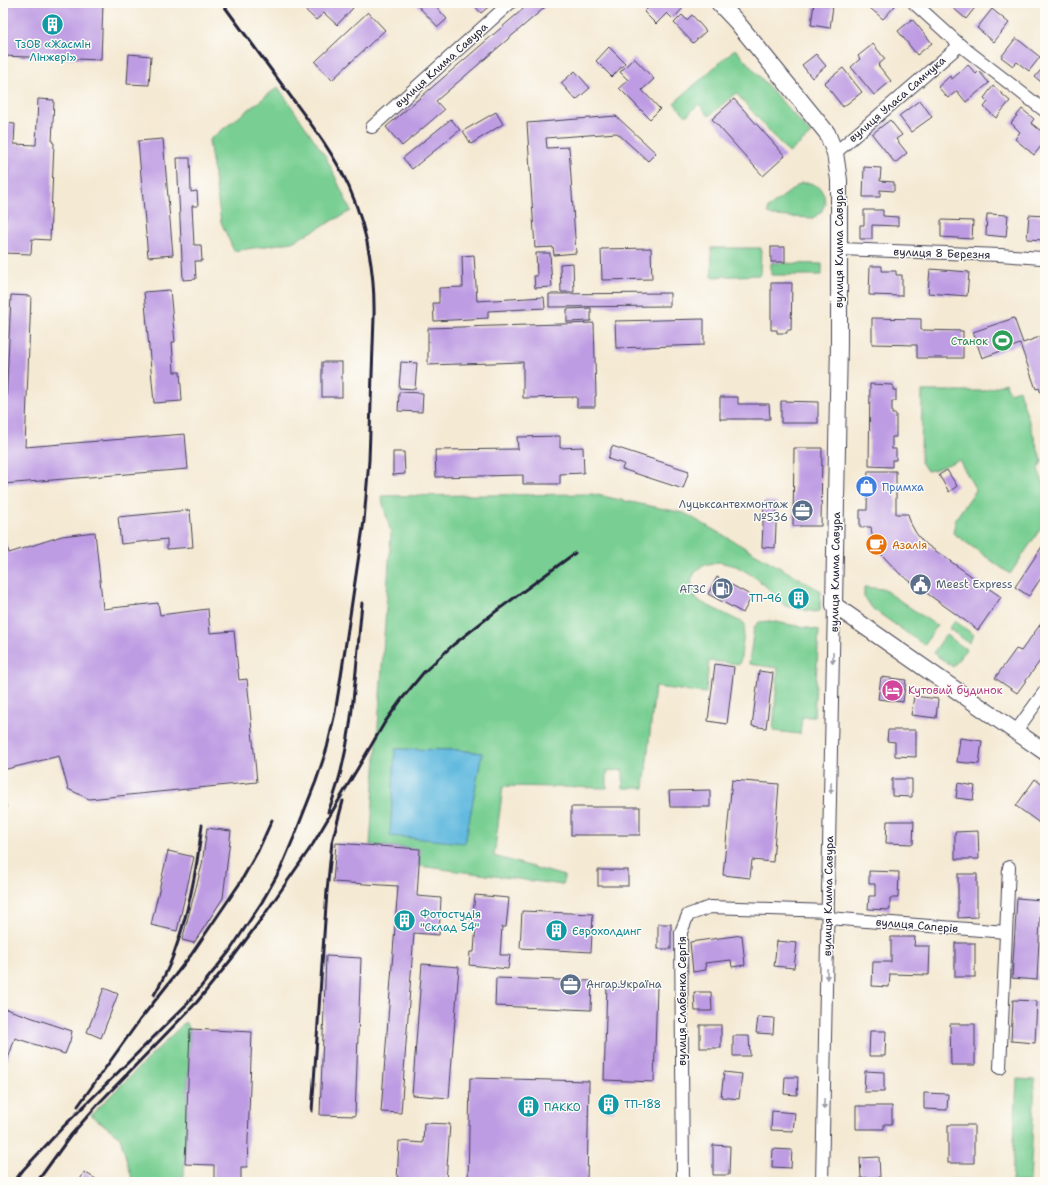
<svg xmlns="http://www.w3.org/2000/svg" width="1048" height="1185" font-family="'Shantell Sans',sans-serif">
<style>
.green{fill:#79cf93;stroke:#4e7867;fill-rule:evenodd}
.water{fill:#62badf;stroke:#426e8d}
.building{fill:#be9ce3}
.lines{fill:none;stroke-linecap:round;stroke-linejoin:round}
.minor-casing{stroke:#424052;stroke-width:14}
.tertiary-casing{stroke:#424052;stroke-width:18}
.minor{stroke:#fff;stroke-width:12}
.tertiary{stroke:#fff;stroke-width:16}
.rail{stroke:#22223b;stroke-width:3}
.oneway{fill:#9c9ca7}
.labels{text-anchor:middle;stroke-width:3;stroke-linejoin:round;paint-order:stroke}
.culture-label{font-size:11px;fill:#0d838f;stroke:#fdfcf7;text-anchor:start}
.street-label{font-size:11px;fill:#22223b;stroke:#fdfcf7}
.leisure-label{font-size:11px;fill:#27864d;stroke:#fdfcf7;text-anchor:end}
.shop-label{font-size:11px;fill:#366cbe;stroke:#fdfcf7;text-anchor:start}
.service-label{font-size:11px;fill:#4e5e75;stroke:#fdfcf7;text-anchor:end}
.food-label{font-size:11px;fill:#c56008;stroke:#fdfcf7;text-anchor:start}
.hotel-label{font-size:11px;fill:#b23c85;stroke:#fdfcf7;text-anchor:start}
</style>
<rect width="100%" height="100%" fill="#fdfcf7"/>
<filter id="ink" filterUnits="userSpaceOnUse"><feTurbulence type="fractalNoise" baseFrequency=".025" numOctaves="2"/><feDisplacementMap in="SourceGraphic" scale="8" xChannelSelector="R" yChannelSelector="G"/><feConvolveMatrix kernelMatrix="1 2 1 2 8 2 1 2 1" color-interpolation-filters="sRGB"/></filter>
<filter id="wash" filterUnits="userSpaceOnUse"><feTurbulence type="fractalNoise" baseFrequency=".012" numOctaves="4" result="noise"/><feDisplacementMap in="SourceGraphic" scale="16" xChannelSelector="R" yChannelSelector="G"/><feGaussianBlur stdDeviation="0.9" result="paint"/><feColorMatrix in="noise" values="0 0 0 0 0 0 0 0 0 0 0 0 0 0 0 0 0 1.4 0 .05"/><feComposite in="paint" operator="in"/></filter>
<g filter="url(#wash)">
<rect width="100%" height="100%" fill="#f4e9d3"/>
<g class="green">
<path d="M735,49L811,134L789,153L736,93L709,116L699,104L686,116L674,103Z"/>
<path d="M278,87L326,157L351,211L292,242L234,251L221,222L209,140Z"/>
<path d="M801,183H810L819,187L824,195L825,204L821,212L813,218L772,216L768,213V208Z"/>
<path d="M711,248H761L760,275L712,277Z"/>
<path d="M771,263L822,264V275H771Z"/>
<path d="M1006,383L1009,393L1019,390L1042,462L1038,469L1045,487V519L1043,525L1010,574L953,533L956,518L976,490L959,460L934,470L927,471L921,462L922,391H984Z"/>
<path d="M592,494L684,513L821,591L820,611L815,612L785,606L769,589L755,577L736,566L719,562L703,565L696,571L691,580L692,586L699,590L695,599L745,624L740,664L709,661L706,693L655,687L644,788H623V770L607,771V788L503,786L494,856L564,876L563,885L419,866L420,849L370,845L391,533L381,496ZM395,749L459,750L481,753L465,843Z"/>
<path d="M864,587L883,589L937,626L924,645L873,609L864,597Z"/>
<path d="M770,621L819,630L814,717H802L800,734L773,731L778,668L749,664L754,627L759,622Z"/>
<path d="M955,621L974,635L969,643L949,629Z"/>
<path d="M946,635L966,649L953,667L933,653Z"/>
<path d="M185,1022L190,1029L185,1164L183,1182H133L120,1137L91,1115Z"/>
<path d="M1017,1079L1035,1080L1030,1182H1012Z"/>
</g>
<path class="water" d="M395,749L459,750L482,753L465,843L390,836Z"/>
<g id="blocks">
<g class="building">
<path d="M5,3H103L101,60L3,56Z"/>
<path d="M298,3H348L353,8L337,25L324,13L316,20Z"/>
<path d="M415,3H433L447,19L438,27Z"/>
<path d="M472,3H493L481,13Z"/>
<path d="M530,3H550L436,101L444,110L402,146L386,127Z"/>
<path d="M653,3H678L683,8L673,19L667,13L656,24L644,12Z"/>
<path d="M814,3L833,6L830,28L811,25Z"/>
<path d="M864,3H891L895,6L883,19Z"/>
<path d="M956,3H975L977,5L966,19L952,7Z"/>
<path d="M992,9L1009,23L994,42L977,28Z"/>
<path d="M368,12L385,30L332,80L315,62Z"/>
<path d="M682,15L687,20L692,15L706,31L693,43L674,23Z"/>
<path d="M912,19L932,43L917,55L898,31Z"/>
<path d="M1016,38L1040,57L1029,71L1017,62L1013,66L1001,57Z"/>
<path d="M873,44L885,59L878,65L891,81L874,95L851,67L860,59L858,56Z"/>
<path d="M609,47L625,63L612,77L596,61Z"/>
<path d="M129,54L151,56L149,85L127,84Z"/>
<path d="M816,54L826,66L812,78L802,65Z"/>
<path d="M634,58L654,79L642,90L660,109L650,119L619,88L628,80L620,72Z"/>
<path d="M968,65L976,74L979,71L989,83L966,102L957,91L948,98L938,87L950,76L952,79Z"/>
<path d="M1045,65V85L1035,77Z"/>
<path d="M843,68L862,92L843,107L824,83Z"/>
<path d="M575,71L590,88L576,100L561,83Z"/>
<path d="M993,86L1010,101L996,118L984,107L988,102L984,98Z"/>
<path d="M38,99L54,100L52,142L54,143L50,240L32,239L31,254L4,253L8,169H3V123L15,124L14,144L36,145Z"/>
<path d="M734,99L785,156L763,176L712,119Z"/>
<path d="M920,100L932,117L911,132L899,116Z"/>
<path d="M1022,109L1034,119L1031,123L1045,134V141L1034,155L1015,139L1020,132L1011,123Z"/>
<path d="M496,112L503,124L471,144L463,131Z"/>
<path d="M616,116L656,153L648,161L617,133L546,138L547,148L569,147L576,253L554,255L553,247L535,248L527,123Z"/>
<path d="M451,119L460,130L412,169L403,158Z"/>
<path d="M890,120L902,135L896,139L907,153L895,163L872,134Z"/>
<path d="M163,139L173,255L148,257L138,141Z"/>
<path d="M177,158H190L191,192L197,191L198,206H192L194,245H201L202,261H195L196,279L183,280Z"/>
<path d="M864,167L881,168L880,181L894,182V191L880,190V197H863Z"/>
<path d="M864,210H883V216L898,217V226L872,225V239H860V225H864Z"/>
<path d="M987,214L1008,215L1006,237L986,235Z"/>
<path d="M1029,215L1045,216V240L1027,239Z"/>
<path d="M941,220L973,221L972,239L941,237Z"/>
<rect x="771" y="247" width="14" height="15"/>
<path d="M651,248L652,279L602,280L601,249Z"/>
<path d="M536,253H550L552,287L535,288L534,276H537Z"/>
<path d="M474,255L477,301L544,297L545,308L488,311V318L434,321L433,303H439V288L463,287L462,256Z"/>
<path d="M573,263L574,292H561L560,264Z"/>
<path d="M870,266H882V271H896V275H902V296L869,295Z"/>
<path d="M930,269L969,272L967,296L928,293Z"/>
<path d="M771,283H792L791,330H787V333H777V330H771Z"/>
<path d="M170,290L175,342H172L174,372H180L182,401L154,403L144,292Z"/>
<path d="M670,293V306L549,307V294Z"/>
<path d="M11,295L31,296L25,447L185,434L188,469L3,484V449H4Z"/>
<path d="M591,308V321L567,322V309Z"/>
<path d="M872,318L921,319V330L963,331V358H917V345L872,344Z"/>
<path d="M1014,318L1023,343L1045,335V403L1039,388L1036,389L1020,344L982,358L973,332Z"/>
<path d="M704,319V345L616,348L615,321Z"/>
<path d="M594,323L596,396H595V407H577V397L523,398V362L428,365V328Z"/>
<rect x="322" y="362" width="20" height="35"/>
<path d="M401,362L417,363L415,389L399,388Z"/>
<path d="M870,384L893,385V390H896V401H892V414H896V437H892V449H896V460H892V467L869,466Z"/>
<path d="M399,392L423,393L422,412L398,411Z"/>
<path d="M720,397H738V404H769L770,419H720Z"/>
<path d="M781,401L818,402V423H781Z"/>
<path d="M560,436V448L583,447L584,473L560,474V484H523V475L436,477L435,450L518,449L517,437Z"/>
<path d="M612,446L689,471L683,489L622,469L624,464L608,459Z"/>
<path d="M794,448H822L821,526H793Z"/>
<path d="M393,452H404L405,474L393,475Z"/>
<path d="M947,470L957,486L949,492L939,475Z"/>
<path d="M868,471H896V514H908L911,524L916,533L923,542L1001,597L978,630L900,574L882,555L872,535L871,527H860V510H867Z"/>
<path d="M764,501L777,502L775,548L762,547Z"/>
<path d="M190,510L193,547L167,549V539L121,544L118,517Z"/>
<path d="M3,531L9,553L62,536L95,532L103,609L158,603L160,615L208,609L210,633L234,631L239,680L247,679L257,782L89,799L68,789L59,756L3,770Z"/>
<path d="M1045,542V572L1029,596L1015,587Z"/>
<path d="M717,577L752,596L743,613L708,594Z"/>
<path d="M793,592H804L803,605L792,604Z"/>
<path d="M1045,618V654L1017,693L995,678L1016,649L1021,651Z"/>
<path d="M715,664L734,667L727,724L708,721Z"/>
<path d="M759,671L773,673L766,728L752,726Z"/>
<path d="M881,677L906,680L903,702L878,699Z"/>
<path d="M914,696L938,699L936,718L911,715Z"/>
<path d="M888,730H916V757L895,756V742L887,741Z"/>
<path d="M960,738L982,741L979,764L957,762Z"/>
<path d="M892,779H912V797L892,796Z"/>
<path d="M1035,779L1045,787V827L1016,806Z"/>
<path d="M732,780L779,784L773,862L752,860L750,878L723,875Z"/>
<path d="M958,783L975,786L973,800L956,798Z"/>
<path d="M710,790V807H670L669,791Z"/>
<rect x="571" y="807" width="69" height="28"/>
<path d="M887,821H914L913,844L886,843Z"/>
<path d="M207,828L231,831L223,898L194,943L182,940L202,865Z"/>
<path d="M978,831L979,859H955V832Z"/>
<path d="M336,843L420,849L417,896L441,898L439,935L414,933L401,1113L381,1112L398,886L333,882Z"/>
<path d="M168,851L194,857L177,931L151,925Z"/>
<rect x="598" y="870" width="30" height="16"/>
<path d="M869,871L899,872L898,898H890V910L868,909L869,896H875V884H869Z"/>
<path d="M958,874H977V917L958,918Z"/>
<path d="M475,895L509,898L506,927H502L500,955H510L508,969L469,965L470,952H474L476,925H472Z"/>
<path d="M1017,898L1041,900L1037,980L1012,978Z"/>
<path d="M522,911L593,914L591,952L520,948Z"/>
<rect x="658" y="924" width="13" height="25"/>
<path d="M742,935L745,965L732,967L731,960L705,963L706,970L693,972L690,942Z"/>
<path d="M891,937H915L914,946H930L929,975L890,974L889,987L872,986L873,962H891Z"/>
<path d="M777,941L797,943L794,968L774,966Z"/>
<rect x="955" y="943" width="20" height="34"/>
<path d="M326,956L361,958L355,1116L320,1115Z"/>
<path d="M422,964L459,967L449,1098L412,1095Z"/>
<path d="M496,978L592,981L591,1010L495,1006Z"/>
<path d="M607,985L657,987L654,1082L604,1080Z"/>
<path d="M104,988L118,994L101,1038L87,1032Z"/>
<path d="M694,992H711L712,1011H695Z"/>
<path d="M1013,1000L1037,1001L1035,1043L1011,1041Z"/>
<path d="M3,1008L72,1031L70,1041L65,1054L15,1038L3,1073Z"/>
<path d="M758,1017L774,1018L773,1034L756,1033Z"/>
<path d="M950,1024H975V1065H951Z"/>
<rect x="700" y="1025" width="21" height="23"/>
<path d="M190,1029L252,1032L247,1167H241V1182H214V1165L185,1164Z"/>
<path d="M870,1031H886L885,1056H869Z"/>
<path d="M733,1036H749L750,1056H733Z"/>
<path d="M865,1071L884,1072V1092H864Z"/>
<path d="M724,1072L742,1074L739,1099L721,1097Z"/>
<path d="M785,1077H798L797,1095L784,1094Z"/>
<path d="M470,1078L589,1081L587,1182H468Z"/>
<path d="M924,1093L948,1094L947,1110L924,1109Z"/>
<rect x="603" y="1097" width="11" height="14"/>
<path d="M856,1106H892V1124H884V1129H856Z"/>
<path d="M772,1111L795,1113L793,1131L771,1130Z"/>
<path d="M424,1123L450,1124L446,1182H397L399,1141L423,1143Z"/>
<rect x="948" y="1125" width="26" height="38"/>
<path d="M713,1145L730,1146L729,1175H713Z"/>
<path d="M773,1149L792,1150L791,1168L772,1167Z"/>
<path d="M879,1157L880,1177L861,1178L860,1158Z"/>
<path d="M84,1172L101,1182H79Z"/>
<rect x="951" y="1179" width="22" height="3"/>
</g>
</g>
</g>
<g filter="url(#ink)">
<use href="#blocks" fill-opacity="0" stroke="#424052" stroke-width="1"/>
<g class="lines">
<defs>
<g id="minor">
<path d="M914,3L960,45"/>
<path d="M372,127L510,3"/>
<path d="M835,153L960,45L1045,111"/>
<path d="M839,249L1000,255L1041,258L1045,259"/>
<path d="M1016,731L1045,691"/>
<path d="M828,918L1006,932"/>
<path d="M1000,1068L1009,867"/>
<path d="M683,1182L681,932L688,915L710,907L828,911"/>
<path d="M822,1182L834,605"/>
</g>
<path id="tertiary" d="M719,3L736,21L827,133L835,153L839,180V343L834,605L1045,752"/>
</defs>
<use href="#minor" class="minor-casing"/>
<use href="#tertiary" class="tertiary-casing"/>
<use href="#minor" class="minor"/>
<use href="#tertiary" class="tertiary"/>
<g class="rail">
<path d="M3,786L5,808L3,827"/>
<path d="M328,812C354,747 355,672 362,603"/>
<path d="M154,995C161,983 168,970 173,956C188,915 197,869 202,825"/>
<path d="M78,1106L139,1021L191,955L240,883L258,851L272,820"/>
<path d="M312,1111L327,891L332,842L343,801"/>
<path d="M14,1182L23,1170L64,1126L187,1004L229,952L262,902L280,870L294,837L316,781L327,748L335,713L341,676L364,521L369,460L374,317C375,273 367,228 349,187C335,156 314,128 294,101C270,68 246,36 222,3"/>
<path d="M37,1182L71,1135L100,1102L197,1002L234,956L262,918L313,844L385,722L401,700L424,672L453,645L495,612L575,553"/>
</g>
</g>
<defs><path id="oneway-solid" d="M-6-.8H1V-3.2L6.5 0L1 3.2V.8H-6Z"/></defs>
<g class="oneway">
<use href="#oneway-solid" transform="translate(833 658) rotate(91)"/>
<use href="#oneway-solid" transform="translate(831 788) rotate(91)"/>
<use href="#oneway-solid" transform="translate(827 974) rotate(91)"/>
<use href="#oneway-solid" transform="translate(824 1104) rotate(91)"/>
</g>
</g>
<defs>
<symbol id="building-disc" viewBox="-11 -11 22 22"><circle r="9.5" fill="#0f9aa8" stroke="#fdfcf7"/><path d="M-4-6H4V6H1V3H-1V6H-4ZM-2.5-4.3h1.7v1.8h-1.7ZM.8-4.3h1.7v1.8H.8ZM-2.5-1h1.7V.8h-1.7ZM.8-1h1.7V.8H.8Z" fill="#fff"/></symbol>
<symbol id="stadium-disc" viewBox="-11 -11 22 22"><circle r="9.5" fill="#2e9e5b" stroke="#fdfcf7"/><path d="M0-5a6.5 5 0 1 0 0 10a6.5 5 0 1 0 0-10ZM-3.5-1.8h7v3.6h-7Z" fill="#fff"/></symbol>
<symbol id="shop-disc" viewBox="-11 -11 22 22"><circle r="9.5" fill="#3f7fe0" stroke="#fdfcf7"/><path d="M-5-2.5h2.3a2.7 3.5 0 0 1 5.4 0H5L5.5 6h-11ZM-1.5-2.5h3a1.5 2.3 0 0 0-3 0Z" fill="#fff"/></symbol>
<symbol id="office-disc" viewBox="-11 -11 22 22"><circle r="9.5" fill="#5c6f8a" stroke="#fdfcf7"/><path d="M-6-3h4V-5.5h4V-3h4V5H-6ZM-1-4.5V-3h2v-1.5ZM-6 0V1H6V0Z" fill="#fff"/></symbol>
<symbol id="cafe-disc" viewBox="-11 -11 22 22"><circle r="9.5" fill="#e8710a" stroke="#fdfcf7"/><path d="M-5.5-4.5H6V0H3Q3 3.5 0 3.5H-2.5Q-5.5 3.5-5.5 0ZM3-3.2v2h1.7v-2ZM-6 4.5H4V6H-6Z" fill="#fff"/></symbol>
<symbol id="civic-disc" viewBox="-11 -11 22 22"><circle r="9.5" fill="#5c6f8a" stroke="#fdfcf7"/><path d="M-.6-6.5H3V-4.5H.6V-3L4-1V1h2V6H-6V1h2V-1L-.6-3ZM-1.2 2.5V6h2.4V2.5Z" fill="#fff"/></symbol>
<symbol id="fuel-disc" viewBox="-11 -11 22 22"><circle r="9.5" fill="#5c6f8a" stroke="#fdfcf7"/><path d="M-5.5-6h7V0h2V4h1.3V-2.5L3-4.5l.8-.8L6-3V5H2.5V1h-1V6h-7ZM-4.2-4.7v3.2H.2V-4.7Z" fill="#fff"/></symbol>
<symbol id="hotel-disc" viewBox="-11 -11 22 22"><circle r="9.5" fill="#d1479c" stroke="#fdfcf7"/><path d="M-6-4.5h1.5V1H6V5H4.5V3h-9V5H-6ZM-4 0a1.8 1.8 0 1 1 3.6 0ZM.5 0V-2.5h3Q6-2.5 6 0Z" fill="#fff"/></symbol>
</defs>
<g fill-rule="evenodd">
<use href="#building-disc" x="40" y="12" width="25" height="25"/>
<use href="#stadium-disc" x="990" y="328" width="25" height="25"/>
<use href="#shop-disc" x="854" y="474" width="25" height="25"/>
<use href="#office-disc" x="790" y="498" width="25" height="25"/>
<use href="#cafe-disc" x="864" y="532" width="25" height="25"/>
<use href="#civic-disc" x="908" y="572" width="25" height="25"/>
<use href="#fuel-disc" x="710" y="576" width="25" height="25"/>
<use href="#building-disc" x="786" y="586" width="25" height="25"/>
<use href="#hotel-disc" x="880" y="678" width="25" height="25"/>
<use href="#building-disc" x="392" y="908" width="25" height="25"/>
<use href="#building-disc" x="544" y="918" width="25" height="25"/>
<use href="#office-disc" x="558" y="972" width="25" height="25"/>
<use href="#building-disc" x="596" y="1092" width="25" height="25"/>
<use href="#building-disc" x="516" y="1094" width="25" height="25"/>
</g>
<g class="labels">
<g class="culture-label">
<text x="53" y="48" text-anchor="middle">ТзОВ «Жасмін<tspan x="53" dy="13">Лінжері»</tspan></text>
<text x="782" y="602" text-anchor="end">ТП-96</text>
<text x="420" y="918">Фотостудія<tspan x="420" dy="13">"Склад 54"</tspan></text>
<text x="572" y="935">Єврохолдинг</text>
<text x="624" y="1108">ТП-188</text>
<text x="544" y="1111">ПАККО</text>
</g>
<g class="street-label">
<text transform="translate(441 65) rotate(-42)" y="4">вулиця Клима Савура</text>
<text transform="translate(897 99) rotate(-41)" y="4">вулиця Уласа Самчука</text>
<text transform="translate(839 248) rotate(-90)" y="4">вулиця Клима Савура</text>
<text transform="translate(942 253) rotate(2)" y="4">вулиця 8 Березня</text>
<text transform="translate(835 572) rotate(-89)" y="4">вулиця Клима Савура</text>
<text transform="translate(828 896) rotate(-89)" y="4">вулиця Клима Савура</text>
<text transform="translate(917 925) rotate(5)" y="4">вулиця Саперів</text>
<text transform="translate(682 1001) rotate(-90)" y="4">вулиця Слабенка Сергія</text>
</g>
<g class="leisure-label">
<text x="988" y="345">Станок</text>
</g>
<g class="shop-label">
<text x="882" y="491">Примха</text>
</g>
<g class="service-label">
<text x="788" y="508">Луцьксантехмонтаж<tspan x="788" dy="13">№536</tspan></text>
<text x="936" y="588" text-anchor="start">Meest Express</text>
<text x="706" y="593">АГЗС</text>
<text x="586" y="988" text-anchor="start">Ангар.Україна</text>
</g>
<g class="food-label">
<text x="892" y="549">Азалія</text>
</g>
<g class="hotel-label">
<text x="908" y="694">Кутовий будинок</text>
</g>
</g>
<rect width="1048" height="1185" fill="none" stroke="#fdfcf7" stroke-width="16"/>
</svg>
